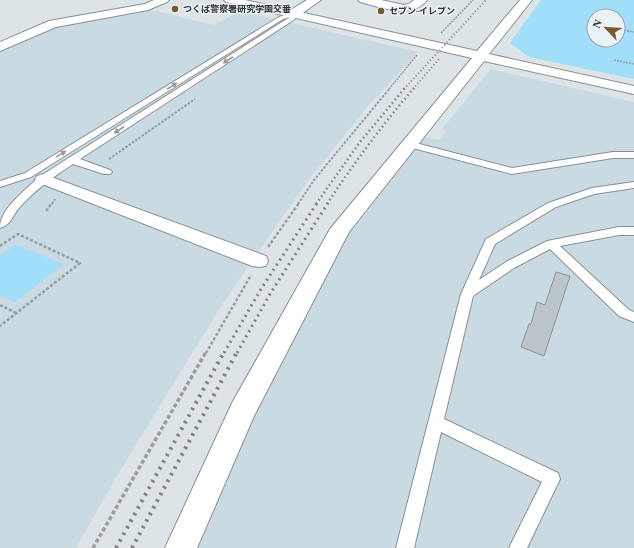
<svg xmlns="http://www.w3.org/2000/svg" width="634" height="548" font-family="'Times New Roman','Noto Sans JP',serif">
<style>
.built{fill:#cadae2}
.green{fill:#a0defa;fill-rule:evenodd}
.building{fill:#bcc5c9;stroke:#8b9396}
.lines{fill:none;stroke-linecap:round;stroke-linejoin:round}
.service-casing{stroke:#889094;stroke-width:2}
.pedestrian-casing{stroke:#889094;stroke-width:2}
.minor-casing{stroke:#889094;stroke-width:2}
.tertiary-casing{stroke:#889094;stroke-width:2}
.path-far3{stroke:#989ea1;stroke-width:1.5;stroke-dasharray:2 1;stroke-linecap:butt}
.path-far2{stroke:#989ea1;stroke-width:2;stroke-dasharray:2.5 1.5;stroke-linecap:butt}
.path-far1{stroke:#989ea1;stroke-width:2.5;stroke-dasharray:3 2;stroke-linecap:butt}
.path{stroke:#989ea1;stroke-width:3.5;stroke-dasharray:4 2.5;stroke-linecap:butt}
.service{fill:#fff;fill-rule:evenodd}
.pedestrian{fill:#fff;fill-rule:evenodd}
.minor{fill:#fff;fill-rule:evenodd}
.tertiary{fill:#fff;fill-rule:evenodd}
.rail-far3{stroke:#7f8487;stroke-width:2;stroke-dasharray:1 2.5;stroke-linecap:butt}
.rail-far2{stroke:#7f8487;stroke-width:2.5;stroke-dasharray:1.5 3;stroke-linecap:butt}
.rail-far1{stroke:#7f8487;stroke-width:3;stroke-dasharray:2 4;stroke-linecap:butt}
.rail{stroke:#7f8487;stroke-width:4;stroke-dasharray:2.5 5;stroke-linecap:butt}
.oneway{fill:#989a9a}
.poi-dot{fill:#765a2d;stroke:#e9f2f6;stroke-width:1.5}
.labels{text-anchor:middle;stroke-width:3;stroke-linejoin:round;paint-order:stroke}
.far-poi-label{font-size:9px;font-weight:bold;fill:#313436;stroke:#e9f2f6;text-anchor:start}
</style>
<rect width="100%" height="100%" fill="#dce4e8"/>
<g class="built">
<path d="M153,10L214,25L240,11L418,52L370,104L309,179L221,306L118,474L76,548H0V52L58,27Z"/>
<path d="M491,69L634,102V548H194L239,443L348,229L423,136L439,140L446,131L442,129Z"/>
</g>
<g class="green">
<path d="M541,0H634V79L529,57L510,43ZM594,16H618V40H594Z"/>
<path d="M15,245L64,264L15,302L0,296V256Z"/>
</g>
<path class="building" d="M556,272L570,276L544,356L521,347L529,324H531L537,302L545,305Z"/>
<g class="lines">
<defs>
<g id="service">
<path d="M293,12L296,14L295,19L80,159L110,170L112,172L110,174H104L73,164C53,177 35,190 19,208C12,216 11,225 0,228C0,208 26,190 39,177L290,17L283,19L31,177L0,187V181L25,173L279,17Z"/>
<path d="M408,141L512,168L613,152H634V158H613L512,174L405,146L403,144Z"/>
<path d="M634,182V188L594,194L556,207L495,244L479,280L506,262L547,241L619,227H634V235H619L560,246L629,310L634,312V322L619,316L550,249L514,268L473,296L444,419L558,473L560,479L527,548H509L542,482L441,432L414,548H396L461,294L486,239L548,203L592,188Z"/>
</g>
<path id="pedestrian" d="M43,174L266,256L268,261L266,266L259,267L252,266L37,182L35,179L37,176Z"/>
<g id="minor">
<path d="M154,0H169L167,2L148,10L56,27L0,51V42L49,21L145,4Z"/>
<path d="M307,0H321L297,17H289L287,14L289,11Z"/>
<path d="M358,0H381L404,5L409,4L414,0H427C412,20 380,7 360,2Z"/>
</g>
<path id="tertiary" d="M224,0H245L477,51L520,0H532L489,54L634,86V94L484,61L349,232L254,416L197,548H165L232,403L330,229L472,58L230,3L226,2Z"/>
</defs>
<use href="#service" class="service-casing"/>
<use href="#pedestrian" class="pedestrian-casing"/>
<use href="#minor" class="minor-casing"/>
<use href="#tertiary" class="tertiary-casing"/>
<g class="path-far3">
<path d="M618,29L634,32"/>
<path d="M441,33L473,0"/>
<path d="M614,60L634,64"/>
<path d="M389,89L417,55"/>
</g>
<g class="path-far2">
<path d="M109,159L195,99"/>
<path d="M52,204L55,199"/>
<path d="M298,204L314,180L390,88"/>
</g>
<g class="path-far1">
<path d="M46,211L52,203"/>
<path d="M0,246L18,234L80,263L0,326"/>
<path d="M268,247L299,203"/>
<path d="M0,305L16,313"/>
<path d="M206,353L251,275"/>
</g>
<path class="path" d="M93,548L206,352"/>
<use href="#service" class="service"/>
<use href="#pedestrian" class="pedestrian"/>
<use href="#minor" class="minor"/>
<use href="#tertiary" class="tertiary"/>
<g class="rail-far3">
<path d="M404,89L486,0"/>
<path d="M413,89L439,59"/>
</g>
<g class="rail-far2">
<path d="M316,204L360,142L405,88"/>
<path d="M327,204C354,163 383,124 414,88"/>
</g>
<g class="rail-far1">
<path d="M224,353L261,289L317,203"/>
<path d="M237,353L270,294L328,203"/>
</g>
<g class="rail">
<path d="M116,548L224,352"/>
<path d="M132,548L237,352"/>
</g>
</g>
<defs><path id="oneway-solid" d="M-6-.8H1V-3.2L6.5 0L1 3.2V.8H-6Z"/></defs>
<g class="oneway">
<use href="#oneway-solid" transform="translate(228 60) rotate(147)"/>
<use href="#oneway-solid" transform="translate(172 86) rotate(-32)"/>
<use href="#oneway-solid" transform="translate(119 130) rotate(147)"/>
<use href="#oneway-solid" transform="translate(61 154) rotate(-32)"/>
</g>
<g class="poi-dot">
<circle cx="175" cy="9" r="4"/>
<circle cx="381" cy="11" r="4"/>
</g>
<g class="labels">
<g class="far-poi-label">
<text x="183" y="12">つくば警察署研究学園交番</text>
<text x="389" y="14">セブン-イレブン</text>
</g>
</g>
<g transform="translate(606 28) rotate(295)"><circle r="19" fill="#e9f2f6" stroke="#9fa6a9"/>
<path d="M0-3L7 15L0 10L-7 15Z" fill="#765a2d"/>
<text y="-6" font-size="11" font-weight="bold" text-anchor="middle" fill="#313436">N</text>
</g>
</svg>
